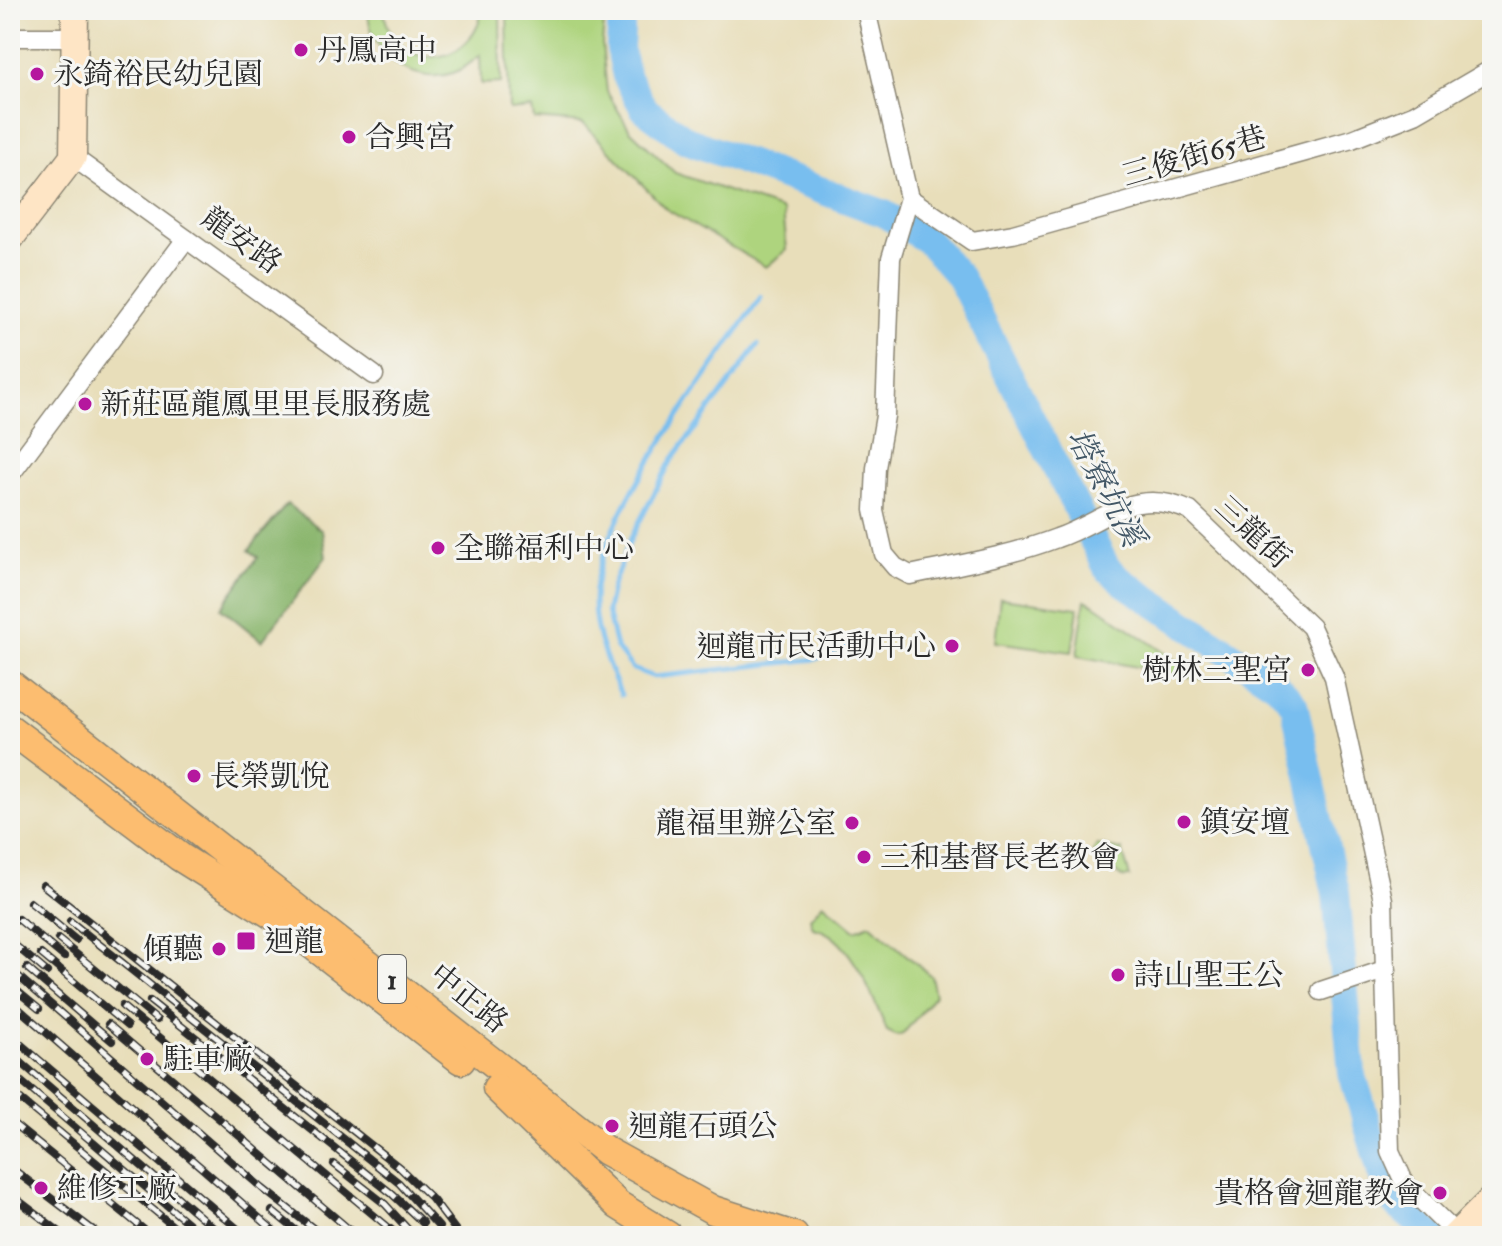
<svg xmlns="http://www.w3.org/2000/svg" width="1502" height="1246" font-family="'IM FELL Double Pica','Noto Serif TC',serif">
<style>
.green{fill:#aed47e;stroke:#6c8054;stroke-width:2}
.forest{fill:#8ab66d;stroke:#5a704c;stroke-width:2}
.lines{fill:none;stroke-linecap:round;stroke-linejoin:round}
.stream{stroke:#78beef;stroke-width:5}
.river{stroke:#78beef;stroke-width:28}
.street-casing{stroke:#8a8472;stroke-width:21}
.secondary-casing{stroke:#8a8472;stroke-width:29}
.primary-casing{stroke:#8a8472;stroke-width:31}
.street{stroke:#fff;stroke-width:18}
.secondary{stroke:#fee5c5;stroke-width:26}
.primary{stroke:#fcbd6f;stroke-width:28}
.rail-casing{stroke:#2b2b2b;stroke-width:8}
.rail{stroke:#f6f6f2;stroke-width:5;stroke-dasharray:15;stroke-linecap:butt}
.poi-dot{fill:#b5179e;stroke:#f6f6f2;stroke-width:3}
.labels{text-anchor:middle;stroke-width:6;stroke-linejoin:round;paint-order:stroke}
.shield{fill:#f6f6f2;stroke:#686867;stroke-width:2}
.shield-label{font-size:28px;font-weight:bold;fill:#2b2b2b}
.poi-label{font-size:30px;fill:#2b2b2b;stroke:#f6f6f2;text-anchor:start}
.street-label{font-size:30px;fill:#2b2b2b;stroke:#f6f6f2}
.water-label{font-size:32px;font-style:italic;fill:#425766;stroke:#f6f6f2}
</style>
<rect width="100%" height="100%" fill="#f6f6f2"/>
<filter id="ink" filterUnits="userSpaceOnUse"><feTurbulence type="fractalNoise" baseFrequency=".0125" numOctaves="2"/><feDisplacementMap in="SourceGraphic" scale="16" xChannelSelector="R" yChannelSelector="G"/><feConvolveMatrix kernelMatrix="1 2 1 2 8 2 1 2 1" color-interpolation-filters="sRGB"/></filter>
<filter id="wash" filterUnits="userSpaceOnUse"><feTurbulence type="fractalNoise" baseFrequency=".006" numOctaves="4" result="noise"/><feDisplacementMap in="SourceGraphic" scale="32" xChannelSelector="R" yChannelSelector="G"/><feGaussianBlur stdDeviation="1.8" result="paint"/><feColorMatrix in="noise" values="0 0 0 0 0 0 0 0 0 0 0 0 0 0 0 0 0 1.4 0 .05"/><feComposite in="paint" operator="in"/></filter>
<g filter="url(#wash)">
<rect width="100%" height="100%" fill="#e8deba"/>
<g class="green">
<path d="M368,10H384C391,73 472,72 482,10H500L501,83L481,84L480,55C472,62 463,70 453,73C412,87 368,52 368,10Z"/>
<path d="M507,10H605L602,44L607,92L630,130L675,173L783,210L787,250L766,267L666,209L583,123L534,119L532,108L509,110Z"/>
<path d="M1000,598L1078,608L1072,652L995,642Z"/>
<path d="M1085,600L1095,605L1203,679L1077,656Z"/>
<path d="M1097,845L1122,850L1130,877L1123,878L1093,852Z"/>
<path d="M823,903L855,930L870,924L931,976L935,995L903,1034L897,1036L887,1031C874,1000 850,933 813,928L810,918Z"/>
</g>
<path class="forest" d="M287,504L322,531L326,557L262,641L221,608L258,557L249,550Z"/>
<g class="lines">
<g class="stream">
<path d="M758,345L671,461L630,540L612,587L607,611L616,647L633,669L654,677L816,659L861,640"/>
<path d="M621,695C607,661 590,627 595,589C606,504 712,370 761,297"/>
</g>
<path class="river" d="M622,10L620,48L626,76L644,109L686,140L885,214L928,241L959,276L1107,568L1123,582L1277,685L1294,704L1336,893L1352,1073L1389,1198L1433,1236"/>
</g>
</g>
<g filter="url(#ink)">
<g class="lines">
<defs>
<g id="street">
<path d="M866,10L909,198L891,258L885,416L876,468L874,510L884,554L895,567L910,575L924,572C968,563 1015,554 1057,538C1106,521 1134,485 1190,511L1311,627L1334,677L1383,900L1390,1151L1405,1184L1456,1234"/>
<path d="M10,37H75"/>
<path d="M73,157L374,375"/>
<path d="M909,198L972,241L1013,234L1352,139L1415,114L1492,69"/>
<path d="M10,475L186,239"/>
<path d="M1321,991L1387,969"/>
</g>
<g id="secondary">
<path d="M10,239L73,157L75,10"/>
<path d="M1455,1236L1492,1199"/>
</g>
<g id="primary">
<path d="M10,684L606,1151L713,1210L794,1236"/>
<path d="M10,729L180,857L279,919L461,1060"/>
<path d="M497,1088L618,1205L668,1236"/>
</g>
</defs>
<use href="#street" class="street-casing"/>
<use href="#secondary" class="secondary-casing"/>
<use href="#primary" class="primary-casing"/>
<use href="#street" class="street"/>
<use href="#secondary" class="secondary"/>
<use href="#primary" class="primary"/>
<defs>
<g id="rail">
<path d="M43,885L400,1168L432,1199L460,1236"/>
<path d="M30,902L76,940"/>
<path d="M18,919L64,957"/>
<path d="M70,921L399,1183L439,1227"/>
<path d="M58,939L157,1020"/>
<path d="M10,941L47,972"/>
<path d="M41,954L127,1026"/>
<path d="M27,968L112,1041"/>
<path d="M10,969L262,1188L323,1236"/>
<path d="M10,985L39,1009"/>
<path d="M10,1001L280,1236"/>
<path d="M150,1001L391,1193L423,1223"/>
<path d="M122,1006L399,1236"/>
<path d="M108,1024L357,1236"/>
<path d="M10,1035L246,1236"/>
<path d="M10,1053L223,1236"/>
<path d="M10,1072L203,1236"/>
<path d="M10,1091L185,1236"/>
<path d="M10,1121L152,1236"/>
<path d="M334,1164L385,1204L414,1236"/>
<path d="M10,1167L101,1236"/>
<path d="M10,1194L65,1236"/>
<path d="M272,1211L303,1236"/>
<path d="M10,1225L25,1236"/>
</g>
</defs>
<use href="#rail" class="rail-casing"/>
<use href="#rail" class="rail"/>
</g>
</g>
<g class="poi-dot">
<circle cx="301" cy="50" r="8"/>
<circle cx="37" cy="74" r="8"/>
<circle cx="349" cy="137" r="8"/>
<circle cx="85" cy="404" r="8"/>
<circle cx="438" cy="548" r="8"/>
<circle cx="952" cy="646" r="8"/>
<circle cx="1308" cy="670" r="8"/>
<circle cx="194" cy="776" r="8"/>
<circle cx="1184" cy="822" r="8"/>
<circle cx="852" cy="823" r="8"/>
<circle cx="864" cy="857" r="8"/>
<rect x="236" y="931" width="20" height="20" rx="4"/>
<circle cx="219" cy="949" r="8"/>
<circle cx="1118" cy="975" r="8"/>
<circle cx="147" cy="1059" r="8"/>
<circle cx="612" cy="1126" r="8"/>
<circle cx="41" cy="1188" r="8"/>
<circle cx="1440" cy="1193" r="8"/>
</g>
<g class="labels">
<rect class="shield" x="378" y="955" width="28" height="48" rx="6"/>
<g class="shield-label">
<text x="392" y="989">1</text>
</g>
<g class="poi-label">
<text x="317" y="60">丹鳳高中</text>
<text x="53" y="84">永錡裕民幼兒園</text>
<text x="365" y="147">合興宮</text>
<text x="101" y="414">新莊區龍鳳里里長服務處</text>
<text x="454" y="558">全聯福利中心</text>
<text x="936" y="656" text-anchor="end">迴龍市民活動中心</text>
<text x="1292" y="680" text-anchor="end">樹林三聖宮</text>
<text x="210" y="786">長榮凱悅</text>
<text x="1200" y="832">鎮安壇</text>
<text x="836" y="833" text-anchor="end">龍福里辦公室</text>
<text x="880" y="867">三和基督長老教會</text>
<text x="264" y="951">迴龍</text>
<text x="203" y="959" text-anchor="end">傾聽</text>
<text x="1134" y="985">詩山聖王公</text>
<text x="163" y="1069">駐車廠</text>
<text x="628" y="1136">迴龍石頭公</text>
<text x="57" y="1198">維修工廠</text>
<text x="1424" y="1203" text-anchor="end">貴格會迴龍教會</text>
</g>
<g class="street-label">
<text transform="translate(1194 156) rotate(-16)" y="10">三俊街65巷</text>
<text transform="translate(242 240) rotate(36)" y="10">龍安路</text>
<text transform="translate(1253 532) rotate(43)" y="10">三龍街</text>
<text transform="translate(469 998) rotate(39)" y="10">中正路</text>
</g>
<g class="water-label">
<text transform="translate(1106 487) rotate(62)" y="11">塔寮坑溪</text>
</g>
</g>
<rect width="1502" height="1246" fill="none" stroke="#f6f6f2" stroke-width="40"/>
</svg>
